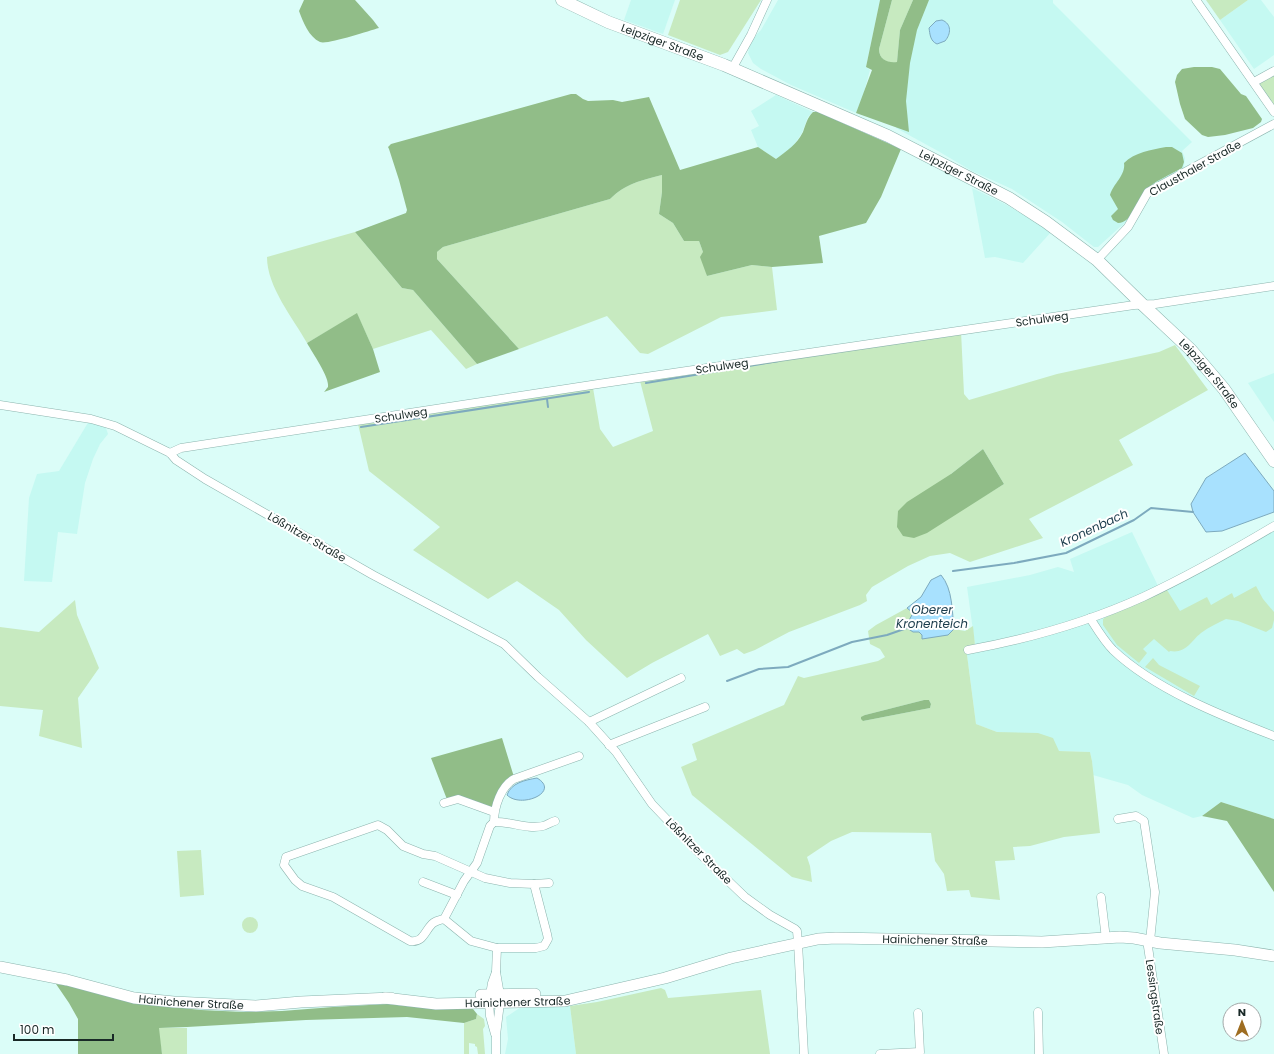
<svg xmlns="http://www.w3.org/2000/svg" width="1274" height="1054" font-family="Poppins,sans-serif">
<style>
.built{fill:#c5f9f2}
.green{fill:#c7eac0;fill-rule:evenodd}
.forest{fill:#91bd88}
.water{fill:#a8e1fe;stroke:#7daabe}
.lines{fill:none;stroke-linecap:round;stroke-linejoin:round}
.stream{stroke:#7daabe;stroke-width:2}
.minor-casing{stroke:#8cb4ae;stroke-width:9}
.secondary-casing{stroke:#8cb4ae;stroke-width:12}
.primary-casing{stroke:#8cb4ae;stroke-width:13}
.minor{stroke:#fff;stroke-width:8}
.secondary{stroke:#fff;stroke-width:11}
.primary{stroke:#fff;stroke-width:12}
.labels{text-anchor:middle;stroke-width:4;stroke-linejoin:round;paint-order:stroke}
.street-label{font-size:11px;fill:#192927;stroke:#fff}
.water-label{font-size:12px;font-style:italic;fill:#1b3c4c;stroke:#fff}
</style>
<rect width="100%" height="100%" fill="#dbfdf8"/>
<g class="built">
<path d="M631,0H675L663,34L624,20Z"/>
<path d="M778,0H880L866,67L870,70L863,96L856,113L791,85L761,69L753,63L748,53L749,48L755,36L761,30Z"/>
<path d="M915,0H1053V3L1192,142L1182,151L1185,158L1184,167L1148,189L1135,210L1122,226L1120,227L1098,247H1094L1062,222L1012,189L972,171L938,151L896,128Z"/>
<path d="M1248,0H1261L1274,17V55L1254,69L1220,20Z"/>
<path d="M776,95L813,112L808,117L802,133L792,148L776,159L758,147L751,130L759,126L751,111Z"/>
<path d="M972,188L1003,203L1052,231L1023,263L995,257L985,258Z"/>
<path d="M1274,373V422L1248,383Z"/>
<path d="M89,421L106,428L108,434L100,444L93,459L85,483L77,534L58,532L52,582L24,581L29,498L37,474L59,471Z"/>
<path d="M1274,531V819L1221,802L1202,816L1193,818L1142,795L1128,785L1093,775L1092,761L1090,752L1058,751L1005,733L997,732L976,724L966,647L975,645L967,587L1030,575L1058,567L1074,572L1070,559L1132,532L1160,590L1212,565Z"/>
<path d="M570,1006L576,1054H505L508,1039L506,1017L521,1007Z"/>
</g>
<g class="green">
<path d="M680,0H761L728,52L720,55L668,35Z"/>
<path d="M892,0H913L900,30L897,63C887,63 879,60 879,49Z"/>
<path d="M1206,0H1248L1220,20Z"/>
<path d="M1274,71V112L1254,82Z"/>
<path d="M662,175V192L659,214L673,223L684,241H699L703,252L707,276L752,265L772,267L777,310L721,317L648,354L640,353L607,316L519,349L437,259V252L443,247L610,199C627,183 640,181 662,175Z"/>
<path d="M355,232L402,288L413,290L477,364L466,369L431,330L373,349L357,314L307,343C293,318 267,287 267,257Z"/>
<path d="M961,331L964,394L969,400L1057,374L1159,352L1175,345L1208,390L1119,440L1133,465L1029,519L1043,538L970,562L950,553L930,556L908,566L872,587L866,595L867,601L860,605L789,632L755,650L744,654L737,649L720,656L708,634L652,663L627,678L586,640L559,610L517,581L488,599L413,550L440,527L369,471L358,424L593,388L600,429L613,447L653,431L640,381ZM983,449L1004,484L950,517L951,474Z"/>
<path d="M1256,586L1263,599L1274,612V620L1272,628L1266,632L1238,621L1226,619C1218,623 1209,627 1201,633C1191,641 1186,654 1170,651L1169,652L1154,639L1143,649L1147,653L1139,663L1117,645L1103,625V619L1106,617L1148,599L1167,590L1180,611L1207,597L1211,605L1232,593L1234,598Z"/>
<path d="M75,600L77,615L99,668L78,698L82,748L39,736L43,710L0,706V627L39,632Z"/>
<path d="M907,608L913,613L911,618L922,635H948L954,629L965,631L973,626L975,645L966,647L976,724L997,732L1038,733L1053,738L1059,751L1090,752L1092,761L1100,833L1064,837L1030,846L1013,847L1015,860L995,861L1000,900L971,897L969,890L947,891L944,874L935,861L931,833L852,832L831,841L807,857L810,866L812,882L792,877L692,795L681,767L697,760L692,744L784,705L798,676L804,678L878,661L885,657L880,649L870,644L868,631L876,625ZM924,700H929L931,704L930,708L863,721L865,715Z"/>
<path d="M1153,658L1159,665L1200,686L1194,696L1145,667Z"/>
<path d="M201,850L204,895L180,897L177,851Z"/>
<circle cx="250" cy="925" r="8"/>
<path d="M661,988L665,990L668,998L761,990L770,1054H576L570,1006L597,1002Z"/>
<path d="M477,1014L484,1019L485,1026L483,1029L485,1054H478L477,1047L475,1046V1044L469,1043V1054H464V1023L476,1019Z"/>
<path d="M158,1028H187V1054H162Z"/>
</g>
<g class="forest">
<path d="M304,0H355L373,20L379,28C368,31 327,45 320,42C309,37 303,22 299,11Z"/>
<path d="M880,0H892L879,49C879,60 888,63 897,62L900,30L913,0H929L917,30L910,63L906,101L909,132L856,113L872,70L866,67Z"/>
<path d="M1194,67H1212L1220,69L1241,94L1246,96L1262,119L1261,122L1253,128L1225,135L1208,137L1202,135L1185,119L1180,104L1175,82L1177,75L1182,69Z"/>
<path d="M571,94H576L583,99L588,101L613,100L622,102L649,97L680,170L758,147L776,159C787,151 797,144 803,132C806,124 807,118 813,112H818L901,149L881,197L866,223L819,236L823,263L772,267L752,265L707,276L700,257L703,252L699,241H684L673,223L659,214L662,192V175C640,181 627,183 610,199L443,247L437,252V259L519,349L477,364L413,290L402,288L355,232L406,213L407,210L399,180L389,149L388,147L391,144Z"/>
<path d="M1166,147H1172L1182,153L1184,162L1182,168C1172,174 1152,182 1145,191C1138,200 1132,223 1118,223L1113,220L1111,216L1118,209L1110,195C1113,184 1126,175 1124,163C1135,152 1151,150 1166,147Z"/>
<path d="M357,313L373,349L380,372L324,392C325,391 327,388 328,387C330,378 312,352 307,343Z"/>
<path d="M983,449L1004,484L927,533L914,538L903,536L897,527L898,511L907,502L951,474Z"/>
<path d="M924,700H929L931,704L930,708L863,721L861,719V717L865,715Z"/>
<path d="M502,738L514,777L508,783L494,812L458,799L448,802L431,758Z"/>
<path d="M1221,802L1274,819V892L1227,821L1202,816Z"/>
<path d="M56,984L79,987L153,1005L201,1010L244,1012L282,1011L333,1007L387,1004L434,1009H473L477,1014L476,1019L464,1023L407,1017L306,1020L187,1027L159,1028L162,1054H78V1019L69,1003Z"/>
</g>
<g class="water">
<path d="M942,20C952,24 951,34 945,41L937,44C930,41 930,34 929,28L936,21Z"/>
<path d="M1245,453L1274,491V512L1222,531L1206,532L1193,512L1191,504L1206,478Z"/>
<path d="M941,575C953,589 952,612 954,629L948,635L922,639V635L919,632H913L907,628V624L913,613L907,608L921,597L931,580Z"/>
<path d="M537,778C561,792 521,809 507,795C511,783 525,780 537,778Z"/>
</g>
<g class="lines">
<g class="stream">
<path d="M646,383L779,361"/>
<path d="M547,399L548,407"/>
<path d="M361,427L589,392"/>
<path d="M953,571L1014,563L1066,553L1134,520L1151,508L1193,512"/>
<path d="M727,681L759,669L788,667L852,642L887,635L907,628"/>
</g>
<defs>
<g id="minor">
<path d="M1196,0L1274,112"/>
<path d="M732,69L751,35L767,0"/>
<path d="M1254,82L1274,71"/>
<path d="M1097,260L1128,227L1148,192L1274,124"/>
<path d="M0,405L91,419L115,426L170,453L176,460L205,479L373,575L504,644L538,677L589,722L616,752L652,804L697,851L745,897L770,915L795,929L797,931L798,943L804,1054"/>
<path d="M170,453L181,448L598,384L1134,305L1155,304L1274,286"/>
<path d="M1090,618C1097,629 1104,641 1113,650C1154,689 1222,716 1274,736"/>
<path d="M968,650C1028,639 1088,622 1143,597C1188,576 1232,551 1274,526"/>
<path d="M589,722L681,678"/>
<path d="M609,745L705,707"/>
<path d="M444,803L458,799L494,812"/>
<path d="M1118,819L1136,816L1144,821L1155,892L1150,941"/>
<path d="M494,822C510,821 527,830 543,826C547,825 551,822 555,821"/>
<path d="M423,882L457,895"/>
<path d="M534,884L549,883"/>
<path d="M1101,897L1106,939"/>
<path d="M444,919L471,941L497,948"/>
<path d="M1147,940L1164,1054"/>
<path d="M490,995L492,983L496,972"/>
<path d="M500,995L496,972L497,948H536L544,946L548,939L547,934L534,884L510,883L485,878L435,856L423,854L403,846L387,830L378,825L286,857L284,865L295,880L302,886L333,897L410,941C423,943 424,932 432,924C435,921 439,920 444,919L464,881L477,863L490,826L494,822C494,807 501,786 514,779L579,756"/>
<path d="M489,1002L490,1016L495,1034"/>
<path d="M1038,1012L1039,1054"/>
<path d="M496,1054V1035L500,1003"/>
<path d="M880,1054L920,1052L918,1013"/>
</g>
<g id="secondary">
<path id="s1" d="M0,967L67,980L134,998L174,1002L256,1006L301,1002L391,998"/>
<path d="M481,995L535,994"/>
<path id="s2" d="M385,998L436,1004L565,1001L665,978L731,958L818,939L836,938L1042,942L1120,937L1134,938L1160,943L1235,950L1274,956"/>
</g>
<g id="primary">
<path id="s3" d="M562,0L608,22L724,65L888,136L1009,198L1046,222L1097,260L1143,305L1191,350L1224,389L1274,461"/>
</g>
</defs>
<use href="#minor" class="minor-casing"/>
<use href="#secondary" class="secondary-casing"/>
<use href="#primary" class="primary-casing"/>
<use href="#minor" class="minor"/>
<use href="#secondary" class="secondary"/>
<use href="#primary" class="primary"/>
</g>
<g class="labels">
<g class="street-label">
<text dy="4" stroke="none"><textPath href="#s3" startOffset="109">Leipziger Straße</textPath></text>
<text transform="translate(1195 168) rotate(-29)" y="4">Clausthaler Straße</text>
<text dy="4" stroke="none"><textPath href="#s3" startOffset="433">Leipziger Straße</textPath></text>
<text transform="translate(1042 319) rotate(-8)" y="4">Schulweg</text>
<text transform="translate(722 366) rotate(-8)" y="4">Schulweg</text>
<text dy="4" stroke="none"><textPath href="#s3" startOffset="757">Leipziger Straße</textPath></text>
<text transform="translate(401 415) rotate(-9)" y="4">Schulweg</text>
<text transform="translate(307 537) rotate(30)" y="4">Lößnitzer Straße</text>
<text transform="translate(699 851) rotate(45)" y="4">Lößnitzer Straße</text>
<text dy="4" stroke="none"><textPath href="#s2" startOffset="558">Hainichener Straße</textPath></text>
<text transform="translate(1155 997) rotate(82)" y="4">Lessingstraße</text>
<text dy="4" stroke="none"><textPath href="#s2" startOffset="133">Hainichener Straße</textPath></text>
<text dy="4" stroke="none"><textPath href="#s1" startOffset="195">Hainichener Straße</textPath></text>
</g>
<g class="water-label">
<text transform="translate(1094 528) rotate(-25)" y="4">Kronenbach</text>
<text x="932" y="614">Oberer<tspan x="932" dy="14">Kronenteich</tspan></text>
</g>
</g>
<g transform="translate(1242 1022)"><circle r="19" fill="#ffffff" stroke="#a3a9a9"/>
<path d="M0-3L7 15L0 10L-7 15Z" fill="#9e6d21"/>
<text y="-6" font-size="11" font-weight="bold" text-anchor="middle" fill="#192927">N</text>
</g>
<path d="M14 1034v6h99v-6" fill="none" stroke="#192927" stroke-width="2"/>
<text x="20" y="1034" font-size="12" fill="#192927" stroke="#ffffff" stroke-width="3" paint-order="stroke">100 m</text>
</svg>
